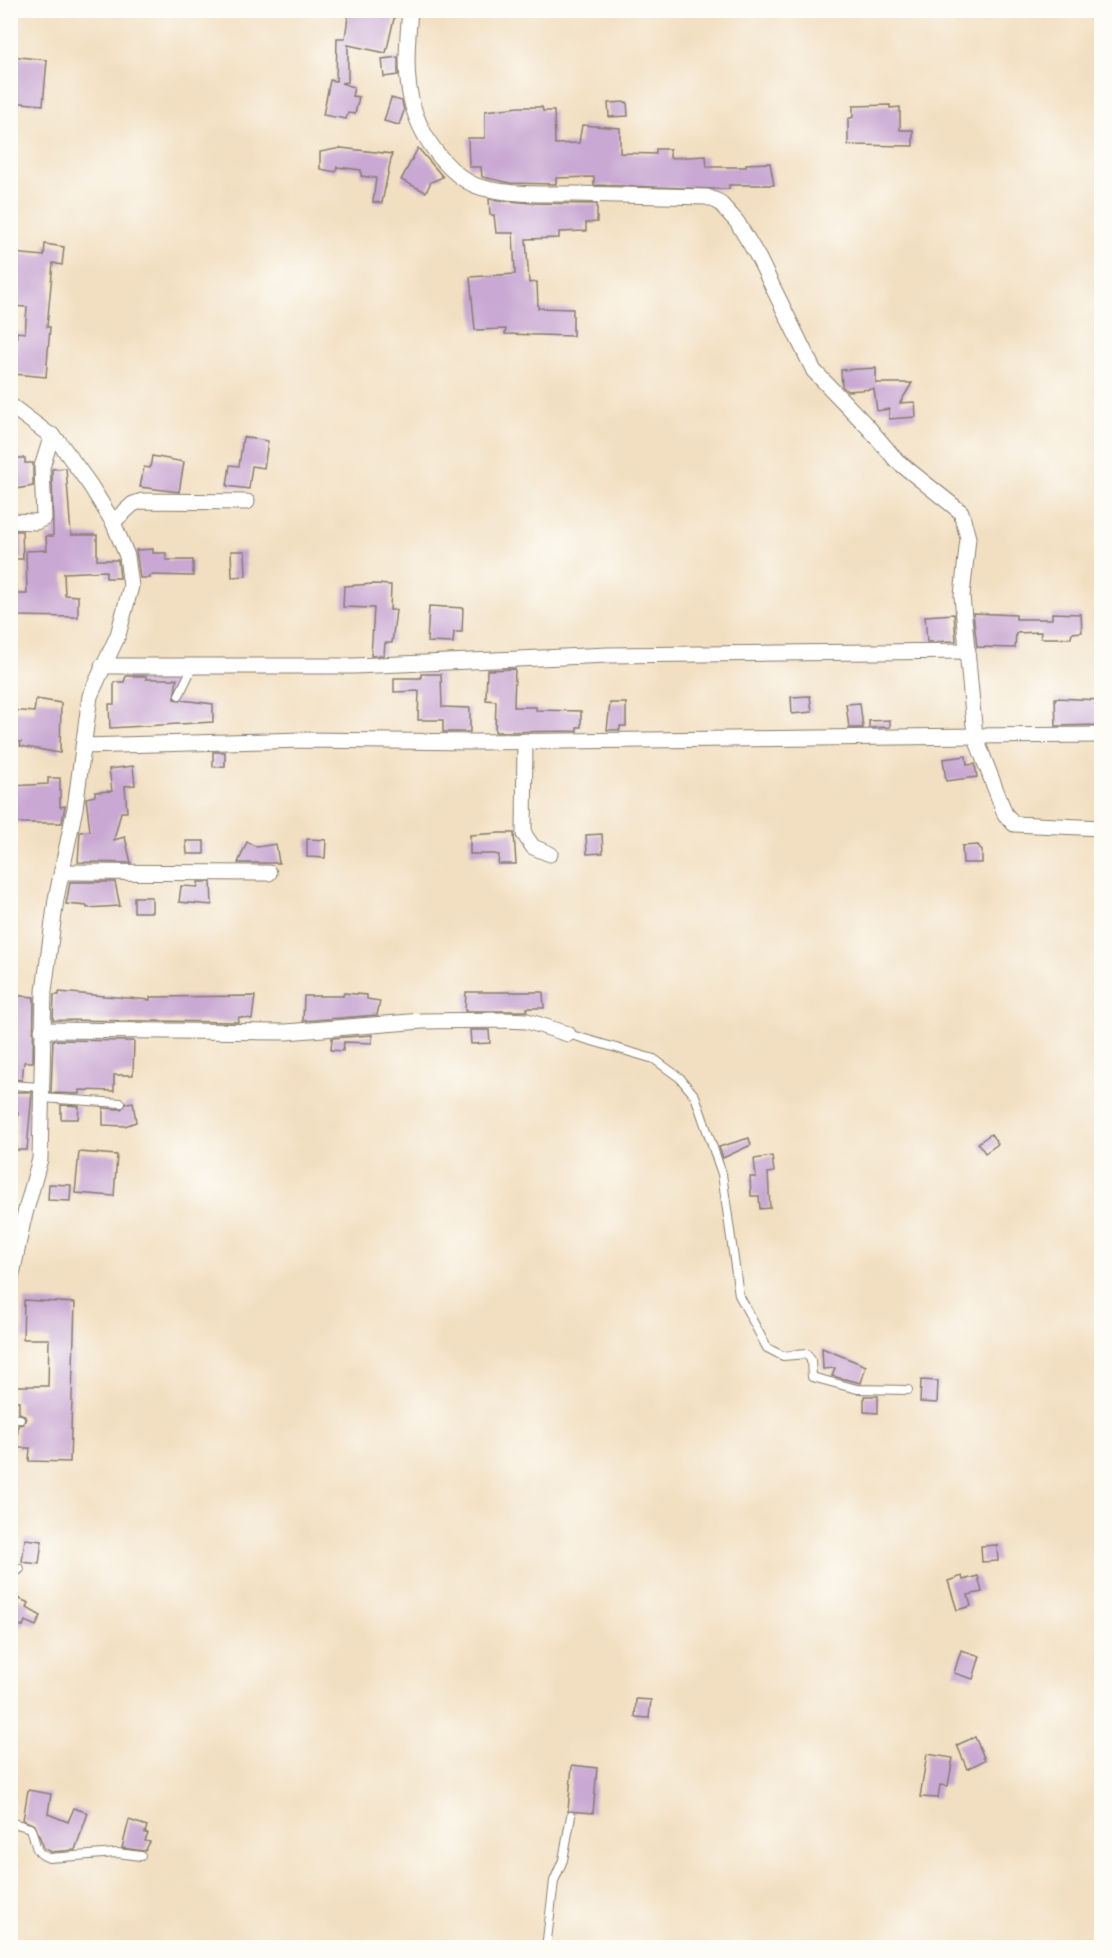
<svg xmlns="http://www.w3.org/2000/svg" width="1112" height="1958" font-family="'IM FELL Great Primer',serif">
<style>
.building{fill:#c9a8d3}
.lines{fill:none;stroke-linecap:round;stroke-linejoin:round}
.lane-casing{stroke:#877e6e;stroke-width:10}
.street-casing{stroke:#877e6e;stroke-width:17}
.lane{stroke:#fff;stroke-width:8}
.street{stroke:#fff;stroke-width:15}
</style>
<rect width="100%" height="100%" fill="#fdfcf7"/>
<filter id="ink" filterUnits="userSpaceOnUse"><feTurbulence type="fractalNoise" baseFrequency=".0167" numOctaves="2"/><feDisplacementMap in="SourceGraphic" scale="12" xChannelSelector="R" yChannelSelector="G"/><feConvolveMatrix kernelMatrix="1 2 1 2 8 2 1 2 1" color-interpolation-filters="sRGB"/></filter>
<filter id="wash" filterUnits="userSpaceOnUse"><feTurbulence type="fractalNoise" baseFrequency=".008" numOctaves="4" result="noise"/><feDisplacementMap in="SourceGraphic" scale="24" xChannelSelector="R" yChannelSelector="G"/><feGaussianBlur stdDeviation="1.35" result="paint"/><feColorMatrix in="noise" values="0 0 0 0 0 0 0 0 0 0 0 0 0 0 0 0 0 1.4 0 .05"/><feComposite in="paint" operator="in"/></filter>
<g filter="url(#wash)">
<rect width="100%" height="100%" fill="#f2dfc1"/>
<g id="blocks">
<g class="building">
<path d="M349,10H396L386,53L348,45V82L341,83L354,87L352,96L359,97L355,114L348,113L346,119L323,115L330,80L336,81L337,38H345Z"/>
<path d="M10,56L47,60L43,105L10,102Z"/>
<path d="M398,57V75L384,77L382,59Z"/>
<path d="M391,98L402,101L404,111L399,125L384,121Z"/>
<path d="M627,102L628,116L609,117L608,103Z"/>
<path d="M890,105V108L900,107V130H913V146L848,145V119L853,117V106Z"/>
<path d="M519,107H542L543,111H554L555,144L579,143L582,125L620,128V153L656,154V149H670V158L706,156L707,167H746V164L770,163L774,185H729V189H713L594,185V177L556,178V184L510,183L482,177L481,167H469L468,138H485V111Z"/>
<path d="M341,148L392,154L382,203L373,202L376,178L361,176V170L337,167L336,172L320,169V152Z"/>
<path d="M418,148L443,177L431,182L426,192L401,180Z"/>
<path d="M489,199L531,203L597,204V222L586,223V231L559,232V238L526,239L529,283L537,282L538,308L573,309V336L505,334L506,329L475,330L470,277L515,274L513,233H496L494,215H490Z"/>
<path d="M45,244L64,247L62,265L53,263L47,327H50L46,377L14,374L17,332L25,333L27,307L10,306L13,253L44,256Z"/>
<path d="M876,368V383H912L900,403L915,402L916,417L889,419V409L877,411L874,389L847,391L842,386L841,370Z"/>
<path d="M243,437L268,441L264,468L252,466L249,489L227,486L230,465L239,466Z"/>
<path d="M152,456L184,462L179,492L140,487L144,467L150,468Z"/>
<path d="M10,458H25V463H33V486L10,490Z"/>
<path d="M66,468L71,535H97V560H118L120,578H106V571L64,573L65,595L78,596V617L10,616V594H27L26,551L47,550L46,536H53L52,469Z"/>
<path d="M10,531H22L23,559H10Z"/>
<path d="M153,549V553H166V560H193V576L150,575V578H140L136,550Z"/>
<path d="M231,551H245L246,576L232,577Z"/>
<path d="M374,584L391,585L390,610H396L392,643H385L384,655L371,656L374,608L343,607L344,586Z"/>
<path d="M429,606L463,608L462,632H454L453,643L427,642Z"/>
<path d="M973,613L1016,615V619H1052V613L1081,614L1082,632L1072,633L1071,638H1041V632L1016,633L1015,648L977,647Z"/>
<path d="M954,614L956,641L927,642L925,616Z"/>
<path d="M515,669L514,707H536V710L581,711V727H577V731L495,732L496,701L486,700L487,670Z"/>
<path d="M421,674H441L442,707L470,708V732H443V720H418L419,691L394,692V678H421Z"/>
<path d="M126,676H146V679H177L174,699L213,704V722L110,728L109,704H114V682H124Z"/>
<path d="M810,696L812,712L792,714L791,697Z"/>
<path d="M1055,698L1101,700V725L1056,726Z"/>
<path d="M36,699L61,703L60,753L20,746L21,742L10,741V710L34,712Z"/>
<path d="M610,703H626V726H620V730H607Z"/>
<path d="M860,703L863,728H849L846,704Z"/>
<path d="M890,720V727L869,728V721Z"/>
<path d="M213,752H225V766L213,767Z"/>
<path d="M966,756L967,765L975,764L977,777L946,781L943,759Z"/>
<path d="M133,766L135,785L125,786L127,812H121L114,840L125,837L131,863L78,862L80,832L90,831L86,798L95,796V792L112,791L109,769Z"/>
<path d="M48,778H60V807L65,806L62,823H14L10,786L48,784Z"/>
<path d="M500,833H514L516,864H498L499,855L494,854H470V835Z"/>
<path d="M602,834L603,853L587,854L586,835Z"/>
<path d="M307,839L326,840L325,858L307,857Z"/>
<path d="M186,841H204V854H187Z"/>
<path d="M247,842L257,847L276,844L279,863H238Z"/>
<path d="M978,845L982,851V863H963L962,846Z"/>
<path d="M70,882H115L120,906L87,908V906L66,904Z"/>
<path d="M198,882H211L212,905L179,902L181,886L198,887Z"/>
<rect x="134" y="897" width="18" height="15"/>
<path d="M59,992L150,1000V997L255,996L252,1019L239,1017L238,1022L53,1020L54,995H59Z"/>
<path d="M466,992H543L544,1008H527V1011H465Z"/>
<path d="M344,993L367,995V999L380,1001L377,1015L303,1021L304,996H343Z"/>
<path d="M10,995L34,997L33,1062H24L22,1080L10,1079Z"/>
<path d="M470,1030H489L490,1043L471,1044Z"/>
<path d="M372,1035V1043L344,1042L343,1051L331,1050L332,1038Z"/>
<path d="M53,1040L134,1041L133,1075H114V1091L80,1090V1094L51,1093Z"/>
<path d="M13,1092H32L27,1150H16L18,1112H12Z"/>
<path d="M133,1102L136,1122L125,1126L103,1125V1108L121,1109L127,1103Z"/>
<path d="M61,1105L79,1106L78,1119H61Z"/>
<path d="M991,1134L998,1144L985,1153L978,1143Z"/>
<path d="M749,1138L751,1145L723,1158L719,1147Z"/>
<path d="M79,1152L117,1155L114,1196L75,1193Z"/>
<path d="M772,1156L774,1172L768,1173L770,1208L760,1209L759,1196H751L750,1177H756L754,1159Z"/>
<path d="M49,1184L71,1185L70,1201L48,1200Z"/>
<path d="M24,1300L75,1303L70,1462L29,1461L30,1448H17L18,1425L23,1424L26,1419L24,1415L19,1413V1401H15V1386H48L49,1339H23Z"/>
<path d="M822,1348L866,1366L861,1383L832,1376L835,1368L823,1369Z"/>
<path d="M921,1380L938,1381L937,1403L920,1402Z"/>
<path d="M864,1396H878V1413L864,1412Z"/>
<path d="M25,1539L42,1541L39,1564L22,1562Z"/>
<path d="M997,1545L998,1561L982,1562L981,1546Z"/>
<path d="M962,1576L963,1580L978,1576L982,1592L968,1595L971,1606L957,1610L948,1581Z"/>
<path d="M10,1595L29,1603L27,1608L41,1616L36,1626L25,1621L23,1627L10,1621Z"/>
<path d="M961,1650L980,1656L973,1679L954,1673Z"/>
<path d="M636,1699L651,1700L649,1718L635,1717Z"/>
<path d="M975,1737L985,1760L967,1769L957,1745Z"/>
<path d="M927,1754L953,1758L948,1786L940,1785L938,1798L920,1797Z"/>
<path d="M572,1765L597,1768L593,1813L568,1811Z"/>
<path d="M28,1790L51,1794L48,1814L68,1822L74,1808L88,1813L75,1850L51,1852L44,1848L35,1825L23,1820Z"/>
<path d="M129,1820L147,1826L145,1833L148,1834L145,1841L150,1842L145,1851L122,1848Z"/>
</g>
</g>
</g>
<g filter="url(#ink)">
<use href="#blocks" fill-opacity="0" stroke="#877e6e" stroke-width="1.5"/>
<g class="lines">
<defs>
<g id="lane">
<path d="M179,695L193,666"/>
<path d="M568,1034L654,1059L680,1078L695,1096L722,1174L739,1295L767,1348L783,1356L807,1354L811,1360L812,1377L857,1389L908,1390"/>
<path d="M10,1085L41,1087"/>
<path d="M41,1098L121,1103"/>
<path d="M10,1418L20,1419"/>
<path d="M10,1577L20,1569"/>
<path d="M10,1822L30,1828C38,1841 31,1852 49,1858L117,1853L141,1856"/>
<path d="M546,1948L554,1881L563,1860L571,1816"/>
</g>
<g id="street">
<path d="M10,405L59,442L90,485L113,522L127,556L131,586L118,635L90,696L75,808L56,899L44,991L40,1159L23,1221L10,1284"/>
<path d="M10,521L36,522L44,518L42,467L52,435"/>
<path d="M113,522L133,504L142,501L247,502"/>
<path d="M102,666H354L608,655L968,651"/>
<path d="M1102,735L975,736L1005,814L1014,824L1102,828"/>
<path d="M525,741L524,834L533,847L550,854"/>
<path d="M83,746L304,740L474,742L975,736L962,596L968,538L961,512L896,460L868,427L814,371L758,257L737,222L719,202L707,197C663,196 619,195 575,194C546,194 516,195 488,189C468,186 453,172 440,157C402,111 405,67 410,10"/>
<path d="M62,872L269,873"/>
<path d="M42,1030L286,1032L422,1021L504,1020L527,1021L568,1034"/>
</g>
</defs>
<use href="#lane" class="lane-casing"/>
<use href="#street" class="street-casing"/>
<use href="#lane" class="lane"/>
<use href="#street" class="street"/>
</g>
</g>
<rect width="1112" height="1958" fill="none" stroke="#fdfcf7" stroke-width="36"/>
</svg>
